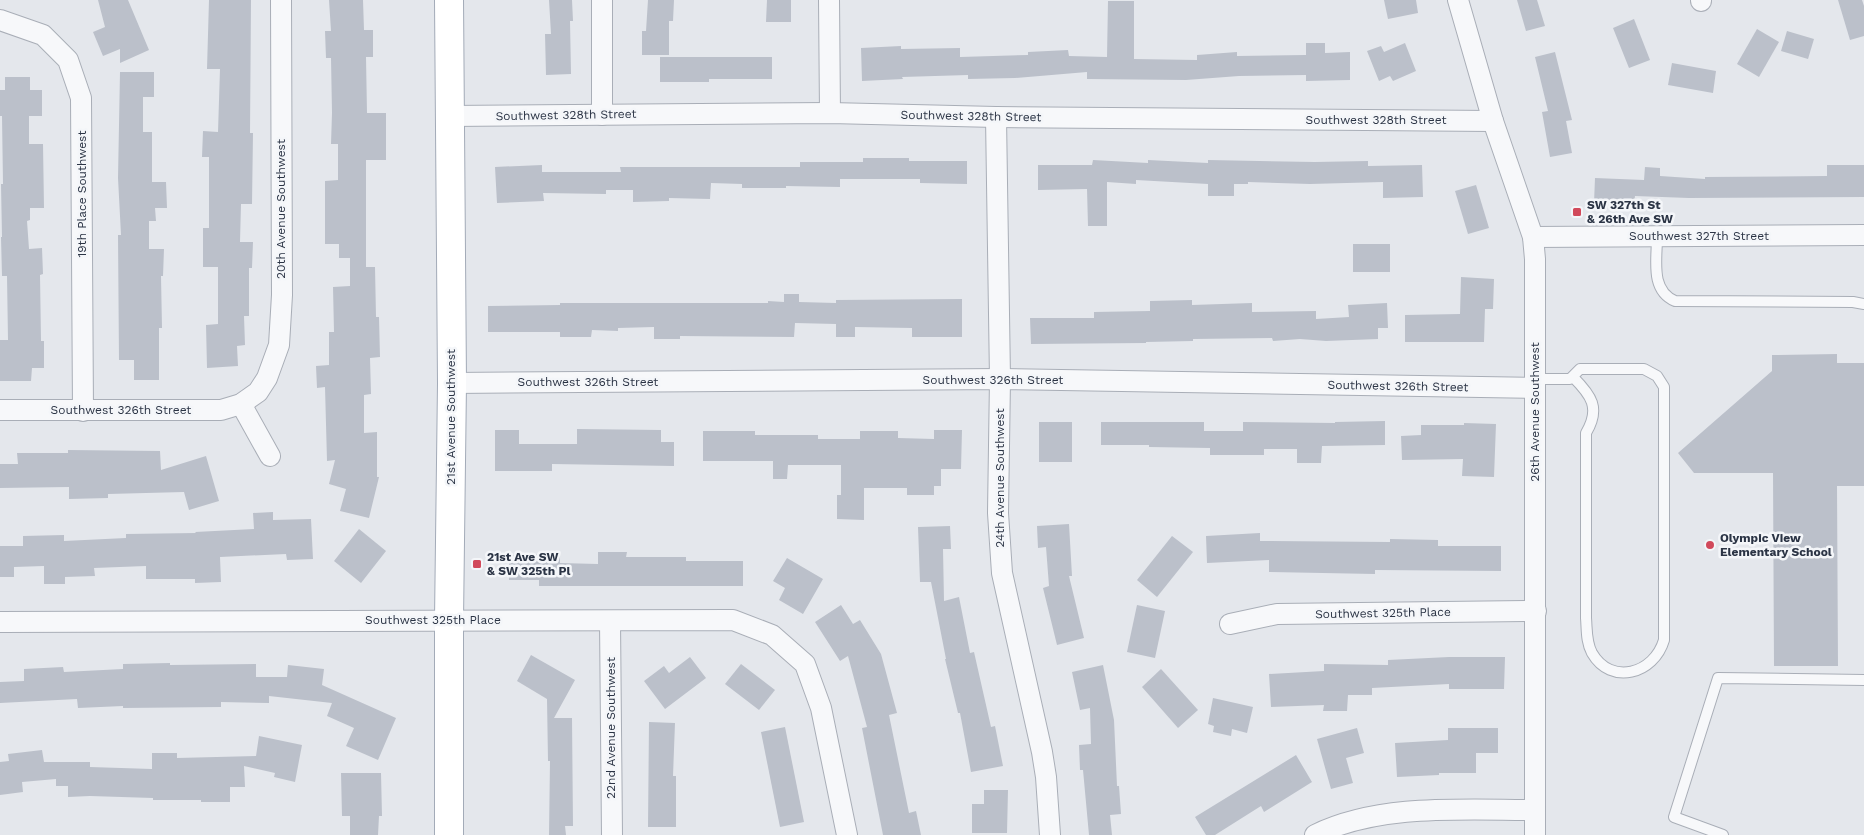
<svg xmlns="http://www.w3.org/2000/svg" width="1864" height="835" font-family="'Work Sans',sans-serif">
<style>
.building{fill:#bbc0ca}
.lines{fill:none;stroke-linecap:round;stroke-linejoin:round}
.service-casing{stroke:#a9aeb7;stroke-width:12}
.minor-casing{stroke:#a9aeb7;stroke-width:22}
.primary-casing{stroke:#a3abb8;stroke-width:30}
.service{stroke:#f7f8fa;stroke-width:10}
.minor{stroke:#f7f8fa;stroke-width:20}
.primary{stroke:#fff;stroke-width:28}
.poi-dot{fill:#d1495b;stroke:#f4f6f9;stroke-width:2}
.labels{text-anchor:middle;stroke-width:5;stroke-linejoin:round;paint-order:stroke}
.street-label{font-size:12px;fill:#2b3445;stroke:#f4f6f9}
.poi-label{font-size:12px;font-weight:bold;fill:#2b3445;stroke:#f4f6f9;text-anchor:start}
</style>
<rect width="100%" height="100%" fill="#e4e7ec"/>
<g class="building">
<path d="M98,0H128L149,50L120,63V49L103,56L93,32L105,27Z"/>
<path d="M209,0H251L250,133H253L252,204H241L240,242H253L252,268H249V316H244L245,345L237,346L238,366L207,368L206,325L218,324V267H203V228H209V157H202L203,131L218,132L220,69H207Z"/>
<path d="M329,0H363L364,30H373V57H366L367,113H386V160H366V267H375L376,317H379L380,357L370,358L371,394L364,395V433L377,432V477H379L369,518L340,511L346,489L329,484L335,460L327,461L325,387L317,388L316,366L329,365V332H334L333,287L350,286V258H339V244H325V181L338,180V144H331L332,113L331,58H326L325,31H331Z"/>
<path d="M549,0H572L573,21H570L571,74L546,75L545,34H551Z"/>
<path d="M648,0H674L673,21H669V55H642V31H646Z"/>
<path d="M767,0H791V22H766Z"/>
<path d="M1384,0H1416L1418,13L1388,19Z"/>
<path d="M1517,0H1537L1545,26L1526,31Z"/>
<path d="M1838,0H1862L1864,6V36L1850,40Z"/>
<path d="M1108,1H1134V59L1197,60V55L1237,52V56L1306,55V43H1325V53L1350,52V80L1306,81V75L1239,76L1186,80L1087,79V72L1015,78L968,79V75L902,77L903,79L862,81L861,48L901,46V49L960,48V57L1028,55V52L1068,50L1069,56L1107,57Z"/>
<path d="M1634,19L1650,60L1629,68L1613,28Z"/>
<path d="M1757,29L1779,42L1759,77L1737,64Z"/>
<path d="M1787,31L1814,39L1808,59L1781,51Z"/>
<path d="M1405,43L1416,71L1393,81L1390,76L1379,81L1367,51L1381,46L1384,52Z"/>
<path d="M1555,52L1572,120L1566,121L1572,153L1550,157L1542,112L1548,111L1535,57Z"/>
<path d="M660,57H772V79H709V82H660Z"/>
<path d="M1672,63L1716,71L1713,93L1668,85Z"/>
<path d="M120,72H154V97H143V132H152V182H166L167,208H155L156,221H149V249H164L163,276H161L162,328H159V380H134V360H119L118,235H121L118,178Z"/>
<path d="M5,77H30V90H42V116H29V144H43L44,208H30V220L27,221L29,249L42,248L43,274L40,275L41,341H44V368H32L31,381H0V340H8L7,276H2L1,237H2L1,184H3L2,116H0V90H5Z"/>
<path d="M863,158H909V161H967V184L920,183V179H840V187L786,186V188H742V184L711,183L710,199L669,198V201L633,202V190H606V194L543,193L544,201L497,203L495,167L542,165V172H621L620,167H800V162H863Z"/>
<path d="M1093,160L1148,163V160L1208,163V160L1315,162L1368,161V166L1422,165L1423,197L1383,198V182L1310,184L1248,182V184H1234V196H1208V184L1136,180V184L1107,182V226H1088L1087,189L1038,190V165H1092Z"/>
<path d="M1827,165H1864V197L1689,198L1635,196L1634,204L1594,203L1595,178L1644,180L1645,167L1660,168V176L1705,179V177L1827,176Z"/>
<path d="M1476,185L1489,228L1468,234L1455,191Z"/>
<rect x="1353" y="244" width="37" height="28"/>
<path d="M1461,277L1494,279L1493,309H1485L1484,342H1405V315L1460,314Z"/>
<path d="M784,294H799V302L836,303V300L962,299V337H912V328L855,327V337H836V324L795,323L794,337L680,336V339H654V327L618,328V331L592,330L591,337H560V332H488V306L560,305V303H768V301L784,302Z"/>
<path d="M1192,300V305L1252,303V312L1316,311V319L1349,317L1348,305L1387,303L1388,328H1378V339L1326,341L1300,339L1273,341L1272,338L1193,339V341L1146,342V343L1031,344L1030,318H1094V312L1150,311V301Z"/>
<path d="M1837,354V363H1864V486H1837L1838,666H1774L1773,473H1694L1678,453L1772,371V355Z"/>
<path d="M1385,421V445L1322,446L1321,463H1297V449H1264V455H1210V448L1149,447V445H1101V422H1204V431H1243V422L1335,423V422Z"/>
<rect x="1039" y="422" width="33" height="40"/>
<path d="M1464,423L1496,424L1494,477L1462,476L1463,459L1402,460L1401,436L1421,435V425H1464Z"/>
<path d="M577,429L661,430V442H674V466L552,464V471H495V430H519V444H577Z"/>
<path d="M934,430H962L961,469H941V486H934V495H907V488H864V520L837,519V495H841V465H788L787,479H773V461H703V431H755V435H818V439H860V431H898V438L934,439Z"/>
<path d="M68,450L160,451L161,470L206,456L219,501L189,510L184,492L108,494V498L69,499V487L0,488V464H18L17,453H68Z"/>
<path d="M273,512V520L311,519L313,559L287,560L286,554L220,557L221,582L195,583V579H146V566L94,568L95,576L65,577V584H44V566L14,567V577H0V546H23V536L64,535V541L126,538V534L196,533L195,532L254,529L253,513Z"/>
<path d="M1069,524L1072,576H1069L1084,638L1057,645L1043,588L1049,586L1046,547L1038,548L1037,526Z"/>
<path d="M950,526L951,549H943L944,601L959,597L970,653L974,652L991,727L995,726L1003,766L971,772L960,713H958L945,659H946L931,582H920L918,527Z"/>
<path d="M359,529L386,551L361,583L334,561Z"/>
<path d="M1260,533V541L1390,542V539L1438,540V546H1501V571L1375,570V574L1269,572V560L1207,563L1206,536Z"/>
<path d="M1172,536L1193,552L1157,597L1137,580Z"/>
<path d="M598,552H627L626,557H686V561H743V586H539V580H509V555L560,554V563L598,564Z"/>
<path d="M787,558L823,579L803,614L779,600L785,588L773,581Z"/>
<path d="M841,605L853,624L860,620L881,654L897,713L889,715L909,813L916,811L921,835H883L862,728L867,727L848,656L840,661L815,622Z"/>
<path d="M1137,605L1165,611L1155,658L1127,652Z"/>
<path d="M531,655L575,680L554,718H572L573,826H565L566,835H549L550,761H548L547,699L517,681Z"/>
<path d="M690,657L706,678L665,709L644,681L664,666L669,673Z"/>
<path d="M1449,657H1505L1504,689H1449V684L1372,688V695H1348L1347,711H1323L1324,705L1271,707L1269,674L1324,671V664L1388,665V660Z"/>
<path d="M170,663V665L256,664V677H287L288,665L324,669L322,685L396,718L378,760L346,746L354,728L327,716L332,703L269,696V703L221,702V707L123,708V706L78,708L77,699L0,703V682L24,681V669L63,667L64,672L123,669V664Z"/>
<path d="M741,664L775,690L759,710L725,684Z"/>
<path d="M1103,665L1114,720L1117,786H1119L1121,814L1110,815L1112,835H1089L1083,770H1080L1079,745L1091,744L1090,708L1080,710L1072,672Z"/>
<path d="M1161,669L1198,710L1178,728L1142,687Z"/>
<path d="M1213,698L1253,707L1247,733L1232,729L1231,736L1213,732L1214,726L1208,724Z"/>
<path d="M649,722L675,723L673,776H676V827H648Z"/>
<path d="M785,727L804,822L780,827L761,732Z"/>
<path d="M1357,728L1364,753L1346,758L1353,783L1331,789L1317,739Z"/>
<path d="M1448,728H1498V753H1476V773H1439V775L1397,777L1395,743L1448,740Z"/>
<path d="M259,736L302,745L295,782L274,777L275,773L244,766L245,787H230V802H201V800H153V798L90,796L68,797V786H56V779L22,782L23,792L0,795V762L9,761L8,754L42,750L44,762H90V767L152,769V753H177V758L256,756Z"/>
<path d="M1296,755L1312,782L1264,812L1261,806L1215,835H1206L1195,817Z"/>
<path d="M341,773H381L382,816H379L378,835H350V816H342Z"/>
<path d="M984,790H1008L1007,833H972V804H984Z"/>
</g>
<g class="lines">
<defs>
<g id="service">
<path d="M1657,237C1657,260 1650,290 1675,301L1853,302L1864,304"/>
<path d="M1535,379H1570L1580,369H1644L1657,376L1664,387V640C1654,674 1611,686 1592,653C1586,642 1587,630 1586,618V433C1601,408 1591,395 1573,377"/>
<path d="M1723,835L1674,817L1718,678L1864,680"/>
</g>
<g id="minor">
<path d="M829,0L830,113"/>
<path d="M1458,0L1493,121L1533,237L1535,259V835"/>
<path d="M1701,0V1"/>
<path d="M0,20L43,35L68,60L81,98L83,411"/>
<path d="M602,115V0"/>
<path d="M449,116L830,113L996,117L1493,121"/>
<path d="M996,117L1000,379L998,513L1002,573L1042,752L1046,777L1050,835"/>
<path d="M1533,237L1864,235"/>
<path d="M452,383L1000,379L1535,388"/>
<path d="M241,404L270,456"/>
<path d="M0,410H221L241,404L258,392L267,378L279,345L282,295L281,0"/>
<path d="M610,621L612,835"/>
<path d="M0,622L733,620L772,635L805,664L821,708L847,835"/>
<path d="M1230,624L1277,614L1536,611"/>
<path d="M1315,835C1380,803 1465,810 1535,810"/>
</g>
<path id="primary" d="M449,0L452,383L449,620V835"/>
</defs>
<use href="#service" class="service-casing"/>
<use href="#minor" class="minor-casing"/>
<use href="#primary" class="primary-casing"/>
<use href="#service" class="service"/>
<use href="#minor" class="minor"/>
<use href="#primary" class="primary"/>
</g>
<g class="poi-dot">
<rect x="1572" y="207" width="10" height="10" rx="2.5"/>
<circle cx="1710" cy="545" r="5"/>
<rect x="472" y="559" width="10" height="10" rx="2.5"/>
</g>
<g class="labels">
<g class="street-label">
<text transform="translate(566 115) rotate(-1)" y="4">Southwest 328th Street</text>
<text transform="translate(971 116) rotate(1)" y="4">Southwest 328th Street</text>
<text x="1376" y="124">Southwest 328th Street</text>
<text transform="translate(82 194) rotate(-90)" y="4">19th Place Southwest</text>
<text transform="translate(281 209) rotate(-90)" y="4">20th Avenue Southwest</text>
<text x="1699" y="240">Southwest 327th Street</text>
<text x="993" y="384">Southwest 326th Street</text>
<text x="588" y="386">Southwest 326th Street</text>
<text transform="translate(1398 386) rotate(1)" y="4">Southwest 326th Street</text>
<text x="121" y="414">Southwest 326th Street</text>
<text transform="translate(1535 412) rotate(-90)" y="4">26th Avenue Southwest</text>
<text transform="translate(451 417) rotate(-90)" y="4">21st Avenue Southwest</text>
<text transform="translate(1000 478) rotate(-90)" y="4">24th Avenue Southwest</text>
<text transform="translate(1383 613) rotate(-1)" y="4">Southwest 325th Place</text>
<text x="433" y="624">Southwest 325th Place</text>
<text transform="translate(611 728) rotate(-90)" y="4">22nd Avenue Southwest</text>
</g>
<g class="poi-label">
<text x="1587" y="209">SW 327th St<tspan x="1587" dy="14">&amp; 26th Ave SW</tspan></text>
<text x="1720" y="542">Olympic View<tspan x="1720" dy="14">Elementary School</tspan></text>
<text x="487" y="561">21st Ave SW<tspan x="487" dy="14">&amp; SW 325th Pl</tspan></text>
</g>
</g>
</svg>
